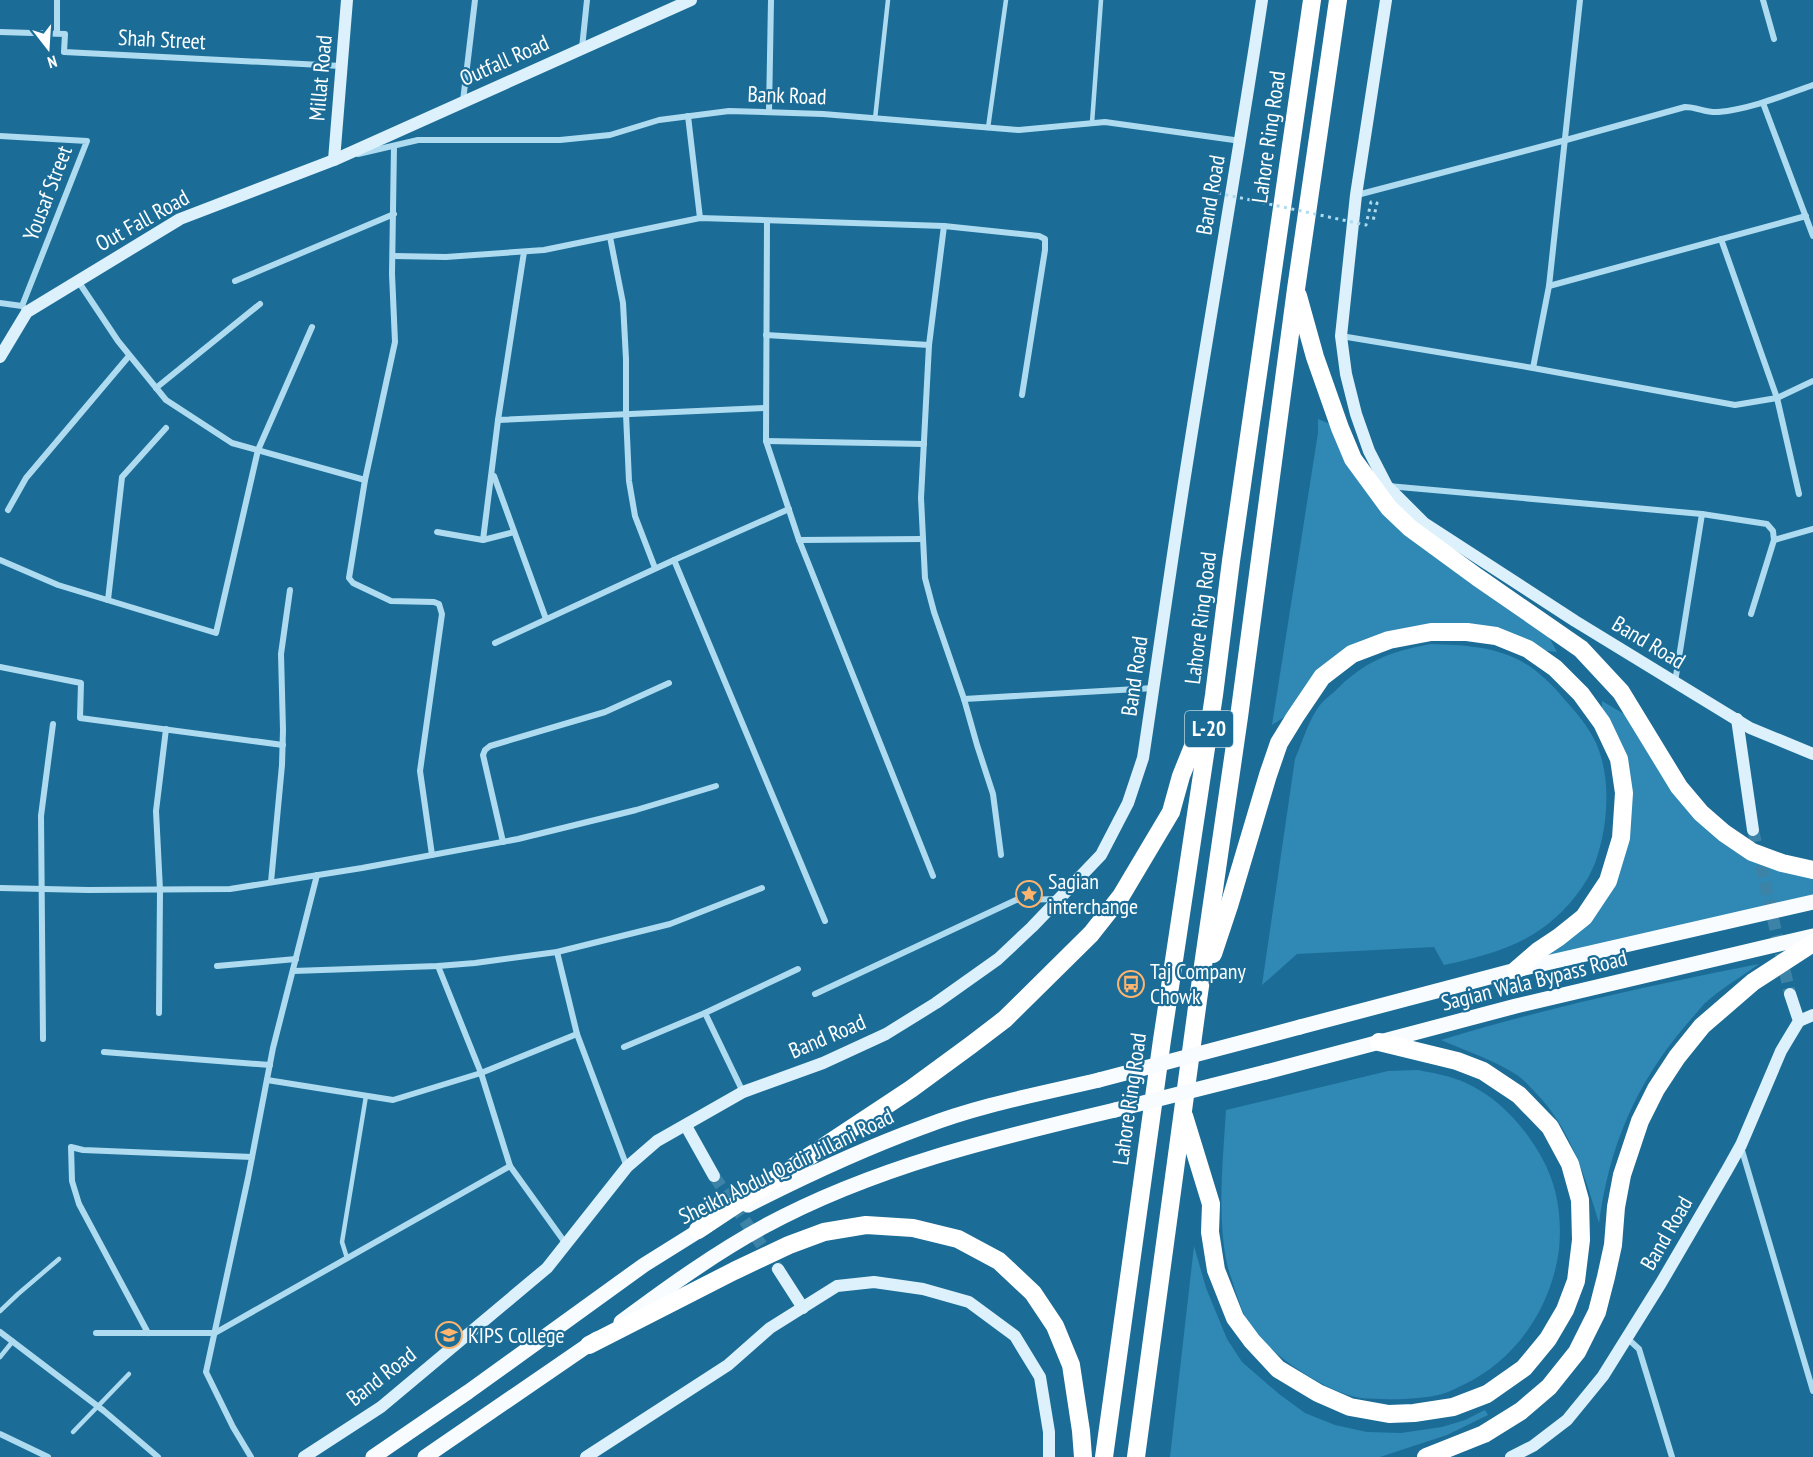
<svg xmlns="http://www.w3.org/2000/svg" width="1813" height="1457" font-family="'PT Sans Narrow',sans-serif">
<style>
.green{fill:#2f89b4}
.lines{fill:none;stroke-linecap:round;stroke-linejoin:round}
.secondary-tunnel{stroke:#3d83a7;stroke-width:12;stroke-dasharray:12 6;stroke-linecap:butt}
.lane{stroke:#afdbf0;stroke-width:4.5}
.street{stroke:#afdbf0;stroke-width:6}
.secondary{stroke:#dcf1fb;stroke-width:12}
.primary{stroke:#f8fcff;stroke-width:15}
.highway{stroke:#fff;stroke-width:18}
.path-bridge{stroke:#afdbf0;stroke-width:3;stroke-dasharray:3 4.5;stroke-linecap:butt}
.primary-bridge{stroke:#f8fcff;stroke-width:15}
.labels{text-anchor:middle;stroke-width:4.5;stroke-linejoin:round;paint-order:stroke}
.shield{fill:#1b6d97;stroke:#bbd3e0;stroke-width:1.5}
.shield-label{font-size:21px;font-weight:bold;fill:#fff}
.street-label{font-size:22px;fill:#fff;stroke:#1b6d97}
.poi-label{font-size:22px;fill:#fff;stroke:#1b6d97;text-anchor:start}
</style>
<rect width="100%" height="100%" fill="#1b6d97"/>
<g class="green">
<path d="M1318,419L1340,428L1371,485L1540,620L1557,652L1528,649L1467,632L1352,654L1302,706L1272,725L1318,433Z"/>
<path d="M1431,644C1462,645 1491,646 1519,660C1536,669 1552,684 1564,699C1576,712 1588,726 1596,743C1612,779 1608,827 1595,863C1586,886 1567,909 1548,924C1518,948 1480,957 1444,965L1434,947L1297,954L1262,985L1295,759C1302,743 1309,719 1320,705C1324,700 1329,696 1334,692C1365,661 1388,652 1431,644Z"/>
<path d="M1602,701L1641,724L1724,833L1813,870V901L1516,970L1608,881L1624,793L1602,723Z"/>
<path d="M1759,964C1741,977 1720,989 1704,1004C1698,1011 1692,1018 1686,1025C1636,1083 1609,1147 1599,1223C1585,1176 1570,1127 1534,1091C1529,1086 1523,1079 1517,1075C1494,1060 1466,1051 1441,1040C1545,1008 1653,985 1759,964Z"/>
<path d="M1418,1070C1433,1073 1451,1076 1466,1083C1499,1098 1525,1127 1542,1158C1558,1187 1562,1218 1559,1250C1551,1308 1516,1360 1463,1385C1456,1388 1449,1392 1442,1394C1421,1400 1382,1400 1361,1398C1341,1395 1319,1383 1302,1372C1283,1360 1262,1343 1249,1324C1243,1314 1239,1301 1235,1290C1233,1282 1229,1273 1227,1264C1217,1216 1223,1159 1226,1110L1388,1071Z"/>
<path d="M1194,1246L1206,1288L1227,1339L1242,1362L1279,1394L1305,1413L1335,1425L1367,1432L1401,1433L1442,1427L1465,1420L1485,1410L1488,1415L1447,1435L1380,1457H1170Z"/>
</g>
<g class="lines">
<g class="secondary-tunnel">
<path d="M1753,830L1790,994"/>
<path d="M714,1176L778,1269"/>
</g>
<g class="lane">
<path d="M875,119L888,0"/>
<path d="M1092,123L1101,0"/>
<path d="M988,128L1006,0"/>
<path d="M347,1258L342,1242L366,1096"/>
<path d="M0,1311L18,1294L59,1259"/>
<path d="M0,1357L13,1341"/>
<path d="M73,1432L129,1374"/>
</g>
<g class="street">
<path d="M57,0V33"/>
<path d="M1763,0L1774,39"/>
<path d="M0,32L65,34L64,52L341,66"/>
<path d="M582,48L587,0"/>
<path d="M463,101L475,0"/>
<path d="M1763,103L1813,236"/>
<path d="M769,112L771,0"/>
<path d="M688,116L700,218"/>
<path d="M0,136L87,141L22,306"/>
<path d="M394,146L392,274L395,342L365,480L349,578L353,583L391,601L434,602L439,604L442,614L420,771L432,855"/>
<path d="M358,154L418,140H560L610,135L659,120L729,111L823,114L1019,130L1105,122L1241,141"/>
<path d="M1357,195L1566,140L1685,107C1697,107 1706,113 1718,112C1750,109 1782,96 1813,85"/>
<path d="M767,221L766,441L799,540L933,876"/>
<path d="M944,226L929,345L921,498L925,578L934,612L964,699L977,745L993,794L1001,855"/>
<path d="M610,237L623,303L626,359V414L629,481L635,516L655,568"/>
<path d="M1721,239L1777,398L1799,494"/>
<path d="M394,256L446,257L544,250L700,218L944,226L1039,236L1045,239V250L1022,395"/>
<path d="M78,281L118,341L166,400L232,443L365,480"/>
<path d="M235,281L394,214"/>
<path d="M1549,286L1806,216"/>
<path d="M0,303L22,306L25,309"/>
<path d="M766,335L929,345"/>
<path d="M1341,336L1533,368L1735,405L1777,398L1813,381"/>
<path d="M1533,368L1549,286L1580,0"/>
<path d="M156,388L260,304"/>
<path d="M498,420L766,408"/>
<path d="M766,441L924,444"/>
<path d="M494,476L546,619"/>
<path d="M1388,486L1702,514L1767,524L1773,531L1774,540L1751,614"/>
<path d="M8,510L26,478L129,356"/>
<path d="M437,532L483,540L514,532"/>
<path d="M483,540L498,420L524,252"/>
<path d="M799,540L923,539"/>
<path d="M1774,540L1813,529"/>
<path d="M0,560L58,585L216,633L258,450L312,327"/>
<path d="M674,560L825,921"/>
<path d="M108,600L122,477L166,428"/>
<path d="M495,643L674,560L789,509"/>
<path d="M0,667L81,683L80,718L283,745"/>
<path d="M1675,682L1702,514"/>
<path d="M964,699L1154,688"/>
<path d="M503,842L483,755L485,750L490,746L605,712L669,683"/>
<path d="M271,882L282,765L283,730L281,654L290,590"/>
<path d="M0,888L88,890L230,889L362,868L518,839L636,810L716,786"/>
<path d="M557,952L577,1034L627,1167"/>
<path d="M217,966L296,959"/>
<path d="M438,966L481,1073L510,1166L566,1244"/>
<path d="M293,971L438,966L475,963L557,952L670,924L762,888"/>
<path d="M815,994L1016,900L1058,899"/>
<path d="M159,1013L160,890L156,811L166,729"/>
<path d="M705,1013L743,1092"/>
<path d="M43,1039L41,816L53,724"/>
<path d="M624,1047L705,1013L798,969"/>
<path d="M104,1052L270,1065"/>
<path d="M267,1080L393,1100L481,1073L577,1034"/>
<path d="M1741,1147L1813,1391"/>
<path d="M0,1332L104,1411L158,1457"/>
<path d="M96,1333H215L510,1166"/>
<path d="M148,1333L79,1204L72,1181L71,1147L83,1150L252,1157"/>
<path d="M1627,1338L1639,1349L1672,1457"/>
<path d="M0,1434L48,1457"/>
<path d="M251,1457L233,1427L206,1372L248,1178L273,1048L317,875"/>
</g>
<g class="secondary">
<path d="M1386,0L1356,195L1341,336L1346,374L1356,414L1369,451L1387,486L1424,523L1575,621L1750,728L1813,754"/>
<path d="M334,160L347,0"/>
<path d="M0,357L27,312L180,219L334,160L691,0"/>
<path d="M1737,719L1753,830"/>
<path d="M1799,1021L1813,1015"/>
<path d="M686,1126L714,1176"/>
<path d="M778,1269L803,1308"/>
<path d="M304,1457L381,1407L547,1268L627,1167L657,1141L743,1092L823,1063L886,1034L936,1003L998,959L1032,927L1101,855L1128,803L1143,758C1158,658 1172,557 1188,457C1212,305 1239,153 1262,0"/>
<path d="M586,1457L728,1365L770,1328L837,1286L874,1282L923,1289L969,1302L1015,1336L1040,1377L1049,1432V1457"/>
<path d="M1511,1457L1533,1446L1567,1420L1603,1376L1661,1283L1727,1170L1741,1145L1781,1051L1799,1021L1790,994"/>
</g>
<g class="primary">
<path d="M1300,1027L1516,970L1813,902"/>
<path d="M1266,1072L1516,1006L1813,936"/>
<path d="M748,1205C805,1176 863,1149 923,1127C979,1105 1040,1094 1099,1080"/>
<path d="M621,1322C667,1288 715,1253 765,1226C874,1167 996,1138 1115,1110"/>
<path d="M373,1457L468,1392L644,1265L708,1225"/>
<path d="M425,1457L597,1339"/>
</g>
<g class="highway">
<path d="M1298,296L1315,357L1340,428L1353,459L1389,508L1410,528L1477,577L1581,649L1621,692L1679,787L1701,813L1724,833L1752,852L1782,863L1813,870"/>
<path d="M1213,954L1229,906L1268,775L1279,743L1295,717L1322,677L1352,654L1389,640L1431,632H1467L1496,636L1528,649L1555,668L1581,694L1602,723L1619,759L1624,793L1621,838L1608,881L1584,917L1559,937L1538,951L1516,970"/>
<path d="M1184,1116L1211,1204L1210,1232L1216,1270L1235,1318L1252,1341L1278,1369L1318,1393L1350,1407L1389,1414L1414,1413L1453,1407L1487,1394L1524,1368L1548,1339L1565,1310L1576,1281L1581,1240L1580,1200L1570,1164L1550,1127L1519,1095L1483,1071L1457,1061L1379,1042"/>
<path d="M698,1230L911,1089L971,1045L1005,1019L1091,934L1121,896L1171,812L1181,776L1202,724"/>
<path d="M589,1345L734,1271L789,1245L824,1232L866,1225L913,1228L958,1239L999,1261L1033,1293L1055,1326L1071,1365L1081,1431L1083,1457"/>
<path d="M1104,1457L1162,1040L1214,695L1231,561L1312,0"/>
<path d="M1136,1457L1198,1000L1239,717L1296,289L1338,0"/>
<path d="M1426,1457L1484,1434L1521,1411L1549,1387L1577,1352L1597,1312L1606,1277L1613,1245L1616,1207L1622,1175L1640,1121L1656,1089L1677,1057L1702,1026L1753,982L1813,943"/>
</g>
<path class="path-bridge" d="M1218,193L1366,225L1371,202L1377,203L1373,221"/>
<g class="primary-bridge">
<path d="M1099,1080L1300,1027"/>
<path d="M1115,1110L1266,1072"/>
</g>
</g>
<defs>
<symbol id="sight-ring" viewBox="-11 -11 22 22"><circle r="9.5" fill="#1b6d97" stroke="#ffb46e" stroke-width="1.5"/><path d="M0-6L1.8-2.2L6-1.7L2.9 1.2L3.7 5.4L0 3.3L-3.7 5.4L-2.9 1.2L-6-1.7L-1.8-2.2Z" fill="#ffb46e"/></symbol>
<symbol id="bus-ring" viewBox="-11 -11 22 22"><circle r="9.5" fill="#1b6d97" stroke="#ffb46e" stroke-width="1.5"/><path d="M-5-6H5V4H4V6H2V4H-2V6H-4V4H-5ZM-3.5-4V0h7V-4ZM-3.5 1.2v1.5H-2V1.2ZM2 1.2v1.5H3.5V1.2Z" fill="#ffb46e"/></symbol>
<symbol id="university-ring" viewBox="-11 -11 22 22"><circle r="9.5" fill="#1b6d97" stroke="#ffb46e" stroke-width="1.5"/><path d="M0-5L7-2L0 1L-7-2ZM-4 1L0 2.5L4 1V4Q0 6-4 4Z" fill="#ffb46e"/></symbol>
</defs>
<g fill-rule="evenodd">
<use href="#sight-ring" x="1014" y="879" width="30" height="30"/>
<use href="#bus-ring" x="1116" y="969" width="30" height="30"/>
<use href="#university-ring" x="434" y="1320" width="30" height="30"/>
</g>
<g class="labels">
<rect class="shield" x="1185" y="711" width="48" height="36" rx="4.5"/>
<g class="shield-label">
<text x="1209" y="736">L-20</text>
</g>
<g class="street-label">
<text transform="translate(162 39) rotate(3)" y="8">Shah Street</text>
<text transform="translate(504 60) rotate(-24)" y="8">Outfall Road</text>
<text transform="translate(320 78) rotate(-85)" y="8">Millat Road</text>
<text transform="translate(787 95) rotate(2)" y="8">Bank Road</text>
<text transform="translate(1268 137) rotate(-82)" y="8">Lahore Ring Road</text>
<text transform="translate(47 193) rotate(-69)" y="8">Yousaf Street</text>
<text transform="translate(1210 195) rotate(-80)" y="8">Band Road</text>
<text transform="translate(142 220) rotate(-29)" y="8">Out Fall Road</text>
<text transform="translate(1200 618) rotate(-83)" y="8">Lahore Ring Road</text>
<text transform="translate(1649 642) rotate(31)" y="8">Band Road</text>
<text transform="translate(1134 676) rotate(-82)" y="8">Band Road</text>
<text transform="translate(1534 980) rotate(-14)" y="8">Sagian Wala Bypass Road</text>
<text transform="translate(827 1036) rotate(-23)" y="8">Band Road</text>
<text transform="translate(1129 1099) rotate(-82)" y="8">Lahore Ring Road</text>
<text transform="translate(786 1166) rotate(-26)" y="8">Sheikh Abdul Qadir Jillani Road</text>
<text transform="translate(1666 1233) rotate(-60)" y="8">Band Road</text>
<text transform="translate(381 1376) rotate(-38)" y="8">Band Road</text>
</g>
<g class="poi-label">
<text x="1048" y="889">Sagian<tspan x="1048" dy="25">interchange</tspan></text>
<text x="1150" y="979">Taj Company<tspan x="1150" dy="25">Chowk</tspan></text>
<text x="468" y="1343">KIPS College</text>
</g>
</g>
<g transform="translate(48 48) rotate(163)" stroke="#1b6d97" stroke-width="4.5" paint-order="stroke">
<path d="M0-4.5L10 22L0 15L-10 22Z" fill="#ffffff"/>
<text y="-9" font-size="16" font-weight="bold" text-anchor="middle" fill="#ffffff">N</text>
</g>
</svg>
